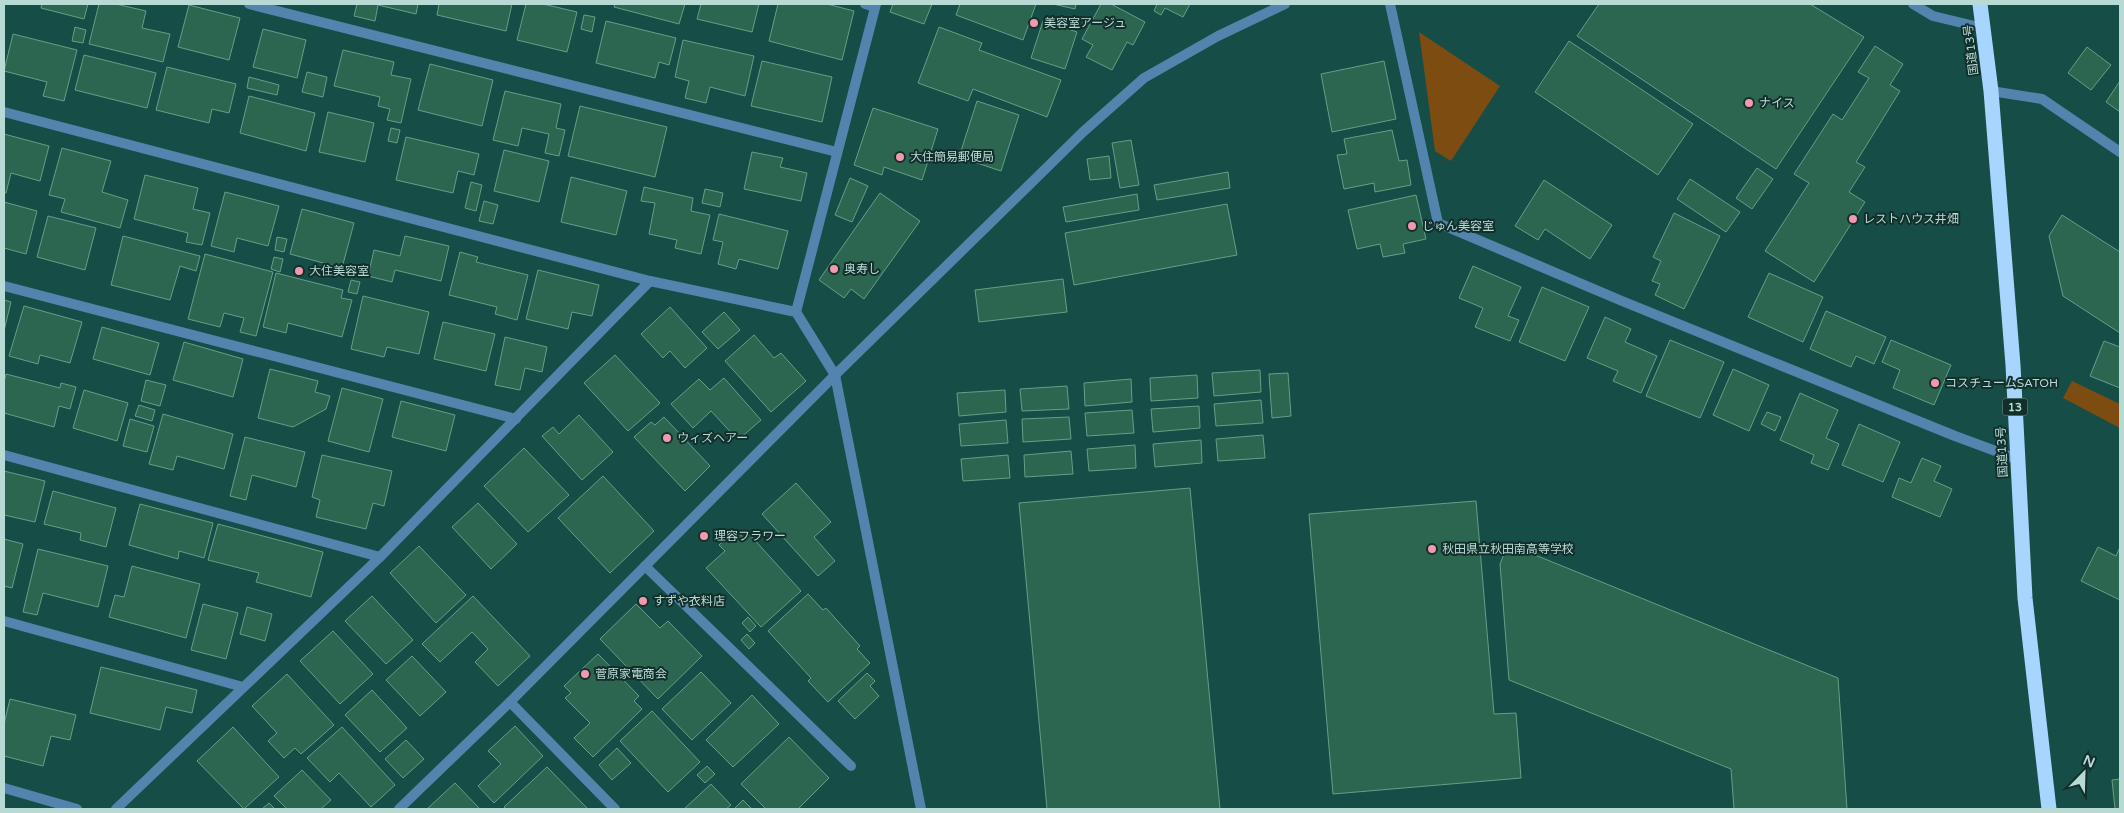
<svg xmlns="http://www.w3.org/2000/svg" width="2124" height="813" font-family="'Varela Round','Noto Sans JP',sans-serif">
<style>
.green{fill:#7c4c10}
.building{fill:#2c6650;stroke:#659f87}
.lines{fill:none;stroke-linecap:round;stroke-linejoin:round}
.street{stroke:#5384ae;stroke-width:10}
.highway{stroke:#a8d5fe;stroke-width:15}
.poi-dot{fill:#f29aad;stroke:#122f2c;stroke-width:2}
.labels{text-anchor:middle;stroke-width:4;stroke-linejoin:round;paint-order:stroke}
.shield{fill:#122f2c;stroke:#86a7a2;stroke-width:1}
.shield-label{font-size:11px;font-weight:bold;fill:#b8dad5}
.poi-label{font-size:12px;fill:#b8dad5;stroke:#122f2c;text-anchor:start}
.street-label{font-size:12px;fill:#b8dad5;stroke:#122f2c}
</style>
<rect width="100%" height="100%" fill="#164d47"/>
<g class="green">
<path d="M1419,32L1500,86L1451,161L1435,151Z"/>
<path d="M2072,381L2120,404V428L2063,398Z"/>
</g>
<g class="building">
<path d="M42,4H88L84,19L41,8Z"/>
<path d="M99,4H116L146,11L142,28L170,34L163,62L89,44Z"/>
<path d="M357,4H418L416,14L378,5L375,21L354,16Z"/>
<path d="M439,4H512L506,31L437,15Z"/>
<path d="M526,4H543L577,12L567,52L517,40Z"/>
<path d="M615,4H685L679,24L614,7Z"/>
<path d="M701,4H759L752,32L697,19Z"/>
<path d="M778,4H827L854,11L842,60L769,41Z"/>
<path d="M893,4H932L924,24L890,12Z"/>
<path d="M960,4H1036L1023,40L956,15Z"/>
<path d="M1053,4H1076L1075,9Z"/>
<path d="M1101,4H1111L1145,22L1133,45L1127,42L1112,70L1086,57L1093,45L1082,39Z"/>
<path d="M1157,4H1190L1183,17L1165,8L1161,15L1154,11Z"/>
<path d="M1599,4H1810L1864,37L1776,169L1577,36Z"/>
<path d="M189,5L240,18L229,60L178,47Z"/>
<path d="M584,15L595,17L592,32L581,29Z"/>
<path d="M606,21L676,38L669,65L659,62L655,78L596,63Z"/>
<path d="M1043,21L1077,32L1065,69L1031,58Z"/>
<path d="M75,27L86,30L83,43L72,41Z"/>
<path d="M939,27L982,43L979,50L1061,80L1047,117L973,89L968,101L918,83Z"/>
<path d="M263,29L306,40L297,78L253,67Z"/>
<path d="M13,34L77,50L64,101L43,96L47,82L4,71Z"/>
<path d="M683,40L754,56L745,96L710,87L706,103L685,98L689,81L675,77Z"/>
<path d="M1569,41L1693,124L1658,175L1535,92Z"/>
<path d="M1875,46L1903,64L1890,85L1900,91L1856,162L1865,167L1849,192L1865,202L1814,282L1765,251L1809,183L1794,174L1833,114L1842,120L1869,78L1858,72Z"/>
<path d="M2087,47L2111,65L2091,90L2068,73Z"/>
<path d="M343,50L394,62L391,75L411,79L401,123L387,120L390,109L378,106L380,97L334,86Z"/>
<path d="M84,55L156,73L147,108L75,90Z"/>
<path d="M762,61L832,77L822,122L751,106Z"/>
<path d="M1384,61L1396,119L1332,132L1321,74Z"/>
<path d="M430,64L493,80L482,126L418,110Z"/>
<path d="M167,67L236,84L229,113L212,109L209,123L156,110Z"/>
<path d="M307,72L327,77L323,97L302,92Z"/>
<path d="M249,77L279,85L277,95L247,88Z"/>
<path d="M2120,81V112L2106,102Z"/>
<path d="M505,91L561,104L556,128L565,130L559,156L545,153L549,134L522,128L518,146L493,140Z"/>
<path d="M249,96L315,113L306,151L240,133Z"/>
<path d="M977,101L1019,115L1001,171L959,157Z"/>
<path d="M580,106L667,127L655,177L568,156Z"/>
<path d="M873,108L938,129L922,180L884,167L882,175L854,165Z"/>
<path d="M328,112L374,123L365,162L319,152Z"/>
<path d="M391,128L400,130L397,143L388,141Z"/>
<path d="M1392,130L1399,161L1407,160L1411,185L1375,192L1374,183L1344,189L1337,155L1347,154L1344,139Z"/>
<path d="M4,134L49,146L40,181L11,173L6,193H4Z"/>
<path d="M406,137L479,154L474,175L458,171L453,193L396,180Z"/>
<path d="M1131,140L1139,185L1120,188L1112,143Z"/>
<path d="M62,148L111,161L102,192L128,200L120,228L61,212L65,199L49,195Z"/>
<path d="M504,150L549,161L539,202L494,191Z"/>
<path d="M752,152L783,158L780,167L807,173L801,201L744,189Z"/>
<path d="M1109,156L1111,178L1090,180L1087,159Z"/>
<path d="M1757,168L1773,179L1752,209L1736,198Z"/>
<path d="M1228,172L1230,188L1157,200L1154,185Z"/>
<path d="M145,175L198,188L193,209L210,213L202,245L186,242L188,233L134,219Z"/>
<path d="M571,177L627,191L616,235L561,222Z"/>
<path d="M850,178L868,186L852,222L835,215Z"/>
<path d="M1690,179L1740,212L1726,232L1677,199Z"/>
<path d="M1544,180L1612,225L1590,259L1545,229L1538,240L1515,226Z"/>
<path d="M471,182L482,185L476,211L465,208Z"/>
<path d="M644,187L693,198L691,211L710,215L701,254L675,248L677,240L649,234L655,203L641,201Z"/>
<path d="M705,189L723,193L720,207L702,203Z"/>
<path d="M225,192L279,206L268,246L237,238L234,252L211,246Z"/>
<path d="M880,193L920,221L864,299L851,289L844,298L819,280Z"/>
<path d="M1137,194L1139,210L1066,222L1063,207Z"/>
<path d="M1416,195L1426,239L1403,244L1405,253L1383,257L1380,244L1357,249L1348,210Z"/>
<path d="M484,201L498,205L493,224L479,221Z"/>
<path d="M4,202L37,211L26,254L4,248Z"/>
<path d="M1227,204L1237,255L1074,285L1065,233Z"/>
<path d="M302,209L354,223L342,268L290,254Z"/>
<path d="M1674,213L1720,236L1684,309L1655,295L1660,284L1652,281L1661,261L1653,257Z"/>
<path d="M719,214L788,231L778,269L739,259L736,269L718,264L723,242L713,240Z"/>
<path d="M2062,215L2120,252V333L2063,296L2049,236Z"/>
<path d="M48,216L96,228L85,270L37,257Z"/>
<path d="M123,236L200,256L196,271L180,266L170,300L111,285Z"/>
<path d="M405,236L449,246L441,281L395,270L392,282L368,276L374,250L400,256Z"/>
<path d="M277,237L287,239L284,252L275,250Z"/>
<path d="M460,252L478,257L476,262L528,275L517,320L495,314L497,307L449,295Z"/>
<path d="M205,254L273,272L256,336L240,332L244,318L224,313L220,327L188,319Z"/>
<path d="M274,257L283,259L280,272L271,269Z"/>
<path d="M1473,266L1521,287L1508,316L1519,320L1510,341L1475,327L1483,308L1459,298Z"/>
<path d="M538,270L599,285L592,316L572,312L568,329L526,319Z"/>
<path d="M276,273L343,290L341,298L352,300L342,337L288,323L286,333L263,327Z"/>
<path d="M1769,273L1823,297L1803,342L1748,317Z"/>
<path d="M1063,279L1067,312L979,322L975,290Z"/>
<path d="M351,280L360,282L357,294L348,292Z"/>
<path d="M1542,287L1589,307L1565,361L1519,342Z"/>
<path d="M363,296L429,312L419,354L387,347L384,357L351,349Z"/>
<path d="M4,300L11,302L4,331Z"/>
<path d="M24,306L82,322L70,363L40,355L38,364L9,356Z"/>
<path d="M670,307L707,348L685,368L670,351L663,358L641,334Z"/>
<path d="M1826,311L1886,337L1874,364L1856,356L1851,367L1810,349Z"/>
<path d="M724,312L740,330L718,349L702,332Z"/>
<path d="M1605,317L1631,329L1625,342L1657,356L1641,393L1613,381L1618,371L1587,358Z"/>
<path d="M443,322L495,334L486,371L434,359Z"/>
<path d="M102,327L159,343L150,375L93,359Z"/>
<path d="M754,335L774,358L781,353L806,381L771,412L725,361Z"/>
<path d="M505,337L547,347L542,372L525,368L520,390L495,385Z"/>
<path d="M1670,340L1724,362L1700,418L1646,396Z"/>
<path d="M1891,340L1951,365L1934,405L1893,388L1900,370L1882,362Z"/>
<path d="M2104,341L2120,347V388L2090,376Z"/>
<path d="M184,342L243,359L233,397L173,380Z"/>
<path d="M615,355L660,403L628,431L584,383Z"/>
<path d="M270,369L318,381L315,392L330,396L326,409L293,427L258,418Z"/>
<path d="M1733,369L1769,385L1749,431L1713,415Z"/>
<path d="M1260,370L1261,392L1214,396L1212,373Z"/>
<path d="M1288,373L1291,416L1272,418L1269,374Z"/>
<path d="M6,374L60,388L61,383L76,387L70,409L59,406L54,427L4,413V382Z"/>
<path d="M1197,375L1198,398L1151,401L1150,378Z"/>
<path d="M724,378L761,420L738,440L711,411L693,428L671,404L699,379L710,390Z"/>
<path d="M1131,379L1132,402L1085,406L1084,383Z"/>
<path d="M146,380L166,385L160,406L141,401Z"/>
<path d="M1067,386L1069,409L1022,411L1020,389Z"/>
<path d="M342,388L383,399L369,452L328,441Z"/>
<path d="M84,390L128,403L117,441L73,428Z"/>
<path d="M1005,390L1006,412L959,416L957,393Z"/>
<path d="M1800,393L1838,410L1826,438L1839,444L1828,470L1811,463L1814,455L1780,440Z"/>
<path d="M1261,400L1263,423L1216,426L1214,404Z"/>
<path d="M401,401L455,415L446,451L392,437Z"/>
<path d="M139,405L155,410L152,421L135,416Z"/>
<path d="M1199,406L1200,428L1153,432L1151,409Z"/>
<path d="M1132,410L1134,433L1087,436L1085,413Z"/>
<path d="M1767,412L1781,417L1775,431L1761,424Z"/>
<path d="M163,414L233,434L224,469L177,456L173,470L149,464Z"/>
<path d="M579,415L613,452L582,480L542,436L553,427L559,434Z"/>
<path d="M664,417L710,466L685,491L634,437L651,422L655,425Z"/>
<path d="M1069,417L1071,439L1023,442L1022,419Z"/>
<path d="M130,419L154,426L147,452L123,446Z"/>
<path d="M1006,420L1008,443L961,446L959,424Z"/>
<path d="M1859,424L1900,442L1883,482L1842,465Z"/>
<path d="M1263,435L1265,458L1218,461L1216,439Z"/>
<path d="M245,437L305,452L296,487L252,475L246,500L230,496Z"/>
<path d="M1201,440L1202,463L1155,467L1153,444Z"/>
<path d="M1135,445L1136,468L1089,471L1087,449Z"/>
<path d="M524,448L569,495L528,532L484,486Z"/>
<path d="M1071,451L1073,474L1025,477L1024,455Z"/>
<path d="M322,455L392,471L384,506L373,503L366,529L316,517L320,500L312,497Z"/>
<path d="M1008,455L1010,478L963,481L961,459Z"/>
<path d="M1922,458L1941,466L1934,481L1952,489L1940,517L1892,497L1899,478L1911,483Z"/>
<path d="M4,471L45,481L35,522L4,515Z"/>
<path d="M603,476L654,531L610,573L558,518Z"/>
<path d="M796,483L831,522L814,537L835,561L818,576L762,514Z"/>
<path d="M1190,488L1220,809H1047L1019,503Z"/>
<path d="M53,491L116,508L106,547L80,540L81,533L44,524Z"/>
<path d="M1476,501L1494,714L1516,713L1521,778L1333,794L1309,514Z"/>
<path d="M478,503L517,544L491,569L452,527Z"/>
<path d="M140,504L213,523L204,558L179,551L178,559L129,545Z"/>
<path d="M218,524L323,552L311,597L256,582L259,573L208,560Z"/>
<path d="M736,529L745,540L750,535L801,591L761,627L706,568L725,551L719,545Z"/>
<path d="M4,539L23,544L12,588L4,586Z"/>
<path d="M1508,544L1838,678L1847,809H1734L1731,769L1509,680L1500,564Z"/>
<path d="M419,546L466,595L436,623L390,573Z"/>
<path d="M2098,547L2116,556L2120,547V600L2081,581Z"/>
<path d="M38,549L108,566L98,607L43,593L37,615L23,612Z"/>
<path d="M132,566L200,584L186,638L109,617L115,595L124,597Z"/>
<path d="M808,594L823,610L826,608L860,646L857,649L870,663L828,702L808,681L811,678L768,631Z"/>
<path d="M372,596L413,640L386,664L345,621Z"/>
<path d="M473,596L530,656L498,686L475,662L488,649L472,632L440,662L422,644Z"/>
<path d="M203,604L238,613L226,659L191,650Z"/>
<path d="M636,604L660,628L668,621L702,656L658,699L600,639Z"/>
<path d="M247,607L272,614L265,641L240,634Z"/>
<path d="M748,617L756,626L750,632L742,623Z"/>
<path d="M333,631L373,674L340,704L300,661Z"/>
<path d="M747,634L755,643L749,649L741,640Z"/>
<path d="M598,654L639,696L634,701L642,709L593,757L574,738L590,723L565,698L571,693L564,686Z"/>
<path d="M412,656L446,692L420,716L386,680Z"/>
<path d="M101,667L197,690L192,713L166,707L160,730L90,713Z"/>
<path d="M701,672L731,703L692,740L662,709Z"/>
<path d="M867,673L875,681L870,686L879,696L855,719L838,701Z"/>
<path d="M287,674L334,725L301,754L295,748L284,758L268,741L277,733L252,706Z"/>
<path d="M372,690L407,728L380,752L345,715Z"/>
<path d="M752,695L779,724L733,767L706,740Z"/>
<path d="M10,699L76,715L70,740L51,736L43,766L4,756V724Z"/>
<path d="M652,711L700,762L668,792L620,741Z"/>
<path d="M515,726L543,756L494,803L478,786L501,764L488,751Z"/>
<path d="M233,727L279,777L244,809L197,761Z"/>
<path d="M342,727L395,785L371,807L339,773L330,782L307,758Z"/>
<path d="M789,737L829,778L798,809H766L741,784Z"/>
<path d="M406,740L424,759L403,778L385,759Z"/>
<path d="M617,748L631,763L612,780L599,765Z"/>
<path d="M707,766L715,774L705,783L697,775Z"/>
<path d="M547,767L588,809H506L504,807Z"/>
<path d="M302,770L331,800L321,809H287L274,796Z"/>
<path d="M2120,779V809H2115L2112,780Z"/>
<path d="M455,783L480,809H427Z"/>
<path d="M711,784L731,805L726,809H684Z"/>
<path d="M743,800L751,808L750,809H734Z"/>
<path d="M269,803L275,809H262Z"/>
</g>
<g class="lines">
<g class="street">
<path d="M249,4L837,152"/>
<path d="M865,4L875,7"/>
<path d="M1390,4L1438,223L1622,301L1955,436L2017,459"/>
<path d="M1913,4L1933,16L1983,28"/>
<path d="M1991,91L2042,99L2120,152"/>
<path d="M4,112L650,281L796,312L835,375L921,809"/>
<path d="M4,286L516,419"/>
<path d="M796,312L876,4"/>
<path d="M4,455L380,557"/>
<path d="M645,566L851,766"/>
<path d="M4,621L243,687"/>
<path d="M510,702L615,809"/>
<path d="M4,788L77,809"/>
<path d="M116,809L380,557L650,281"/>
<path d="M399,809L510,702L835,375L1083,132L1144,78L1218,36L1285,4"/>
</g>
<path class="highway" d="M1980,4L1991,91L2013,365L2025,598L2049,809"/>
</g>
<g class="poi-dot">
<circle cx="1034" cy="23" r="5"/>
<circle cx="1749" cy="103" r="5"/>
<circle cx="900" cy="157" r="5"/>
<circle cx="1853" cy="219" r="5"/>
<circle cx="1412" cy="226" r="5"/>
<circle cx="834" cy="269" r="5"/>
<circle cx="299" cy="271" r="5"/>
<circle cx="1935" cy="383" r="5"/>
<circle cx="667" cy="438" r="5"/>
<circle cx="704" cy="536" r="5"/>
<circle cx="1432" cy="549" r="5"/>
<circle cx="643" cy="601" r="5"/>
<circle cx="585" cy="674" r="5"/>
</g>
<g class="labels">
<rect class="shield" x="2002.5" y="398.5" width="25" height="17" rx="4"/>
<g class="shield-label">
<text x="2015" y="411">13</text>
</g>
<g class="poi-label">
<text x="1044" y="27">美容室アージュ</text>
<text x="1759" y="107">ナイス</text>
<text x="910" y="161">大住簡易郵便局</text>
<text x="1863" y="223">レストハウス井畑</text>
<text x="1422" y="230">じゅん美容室</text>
<text x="844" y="273">奥寿し</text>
<text x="309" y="275">大住美容室</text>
<text x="1945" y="387">コスチュームSATOH</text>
<text x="677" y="442">ウィズヘアー</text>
<text x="714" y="540">理容フラワー</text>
<text x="1442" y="553">秋田県立秋田南高等学校</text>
<text x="653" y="605">すずや衣料店</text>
<text x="595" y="678">菅原家電商会</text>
</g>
<g class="street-label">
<text transform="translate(1971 50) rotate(-97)" y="4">国道13号</text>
<text transform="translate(2002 452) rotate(-93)" y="4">国道13号</text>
</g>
</g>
<rect width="2124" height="813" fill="none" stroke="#b8dad5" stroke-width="10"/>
<g transform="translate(2084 773) rotate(23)" stroke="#122f2c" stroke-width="4" paint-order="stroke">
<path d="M0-4L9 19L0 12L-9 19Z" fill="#b8dad5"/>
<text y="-8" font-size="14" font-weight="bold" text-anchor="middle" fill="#b8dad5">N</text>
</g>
</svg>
